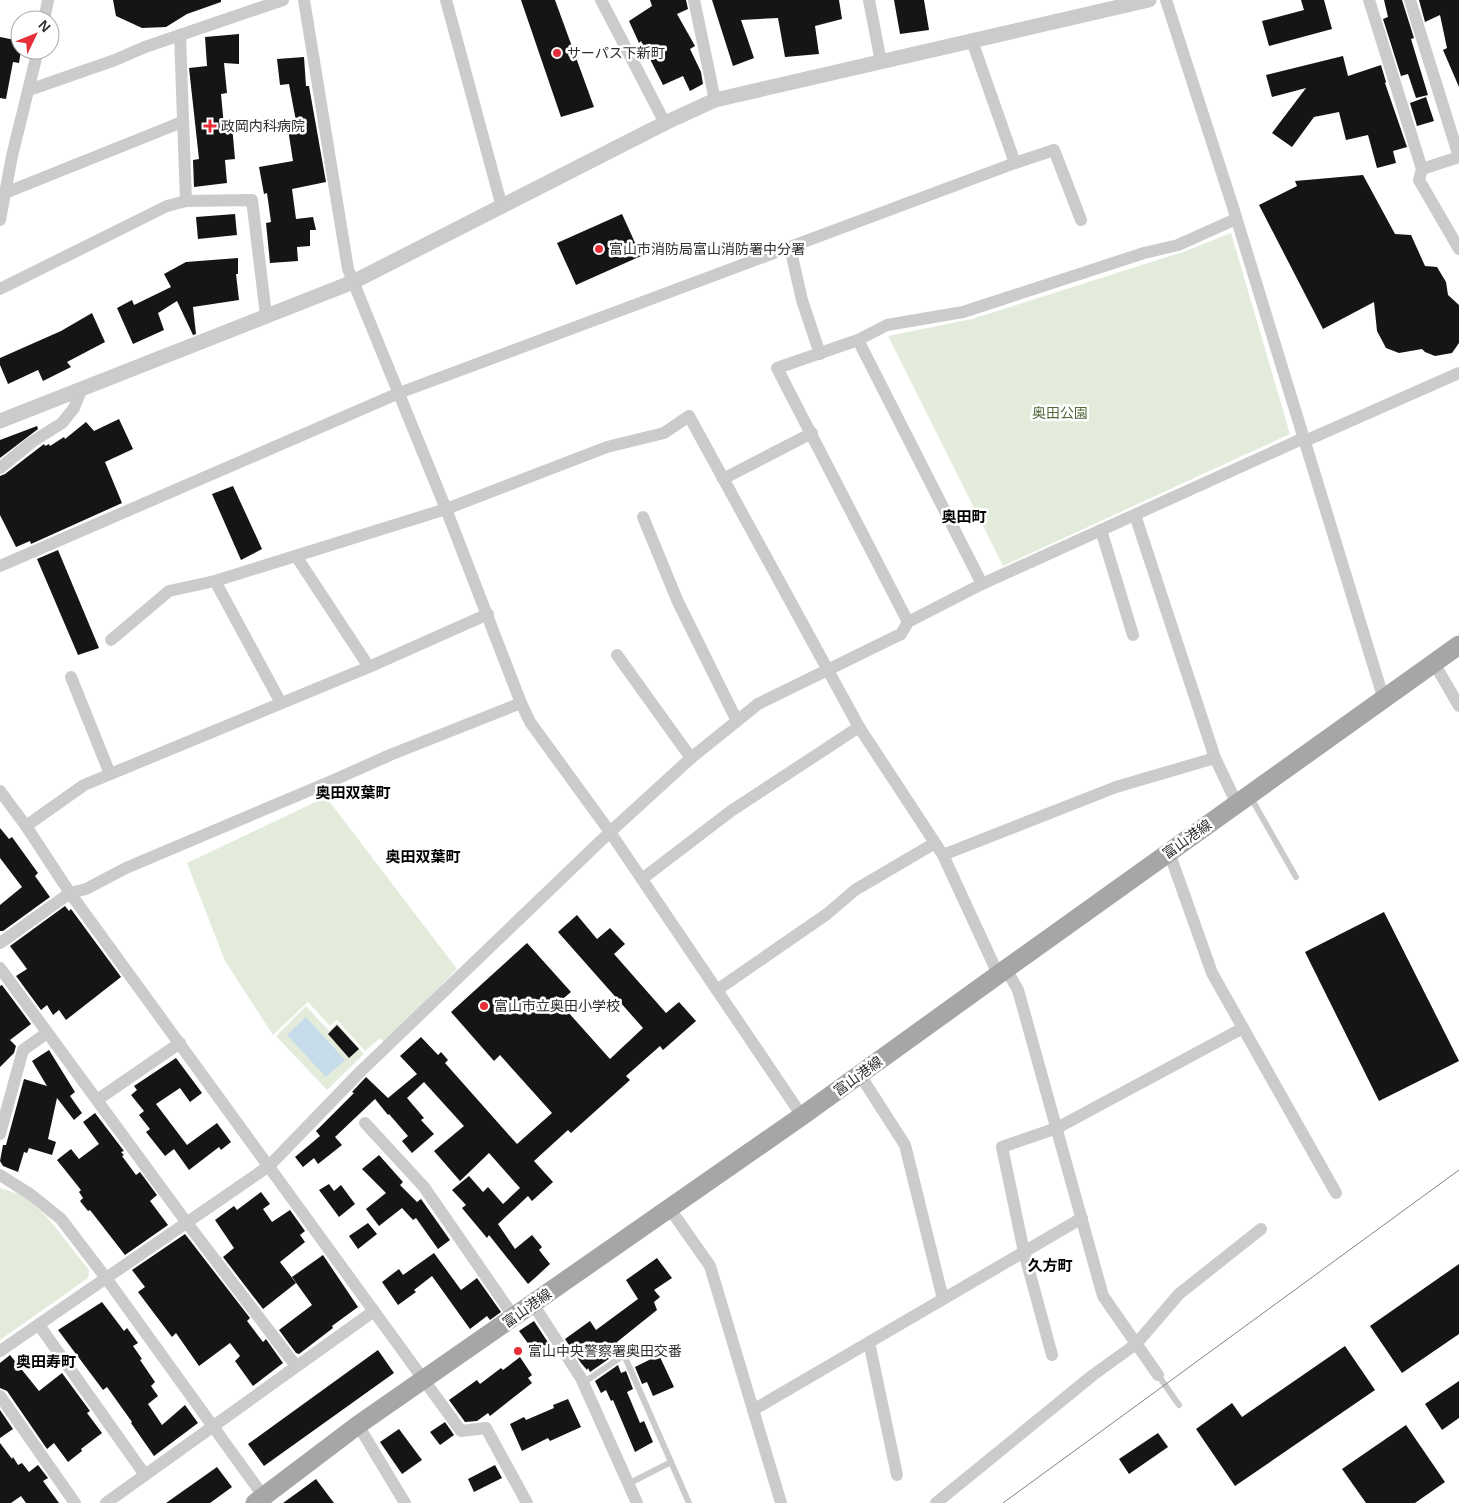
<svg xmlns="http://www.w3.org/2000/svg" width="1459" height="1503" font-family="Arial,'Noto Sans JP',sans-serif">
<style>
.green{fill:#e3ebdb}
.water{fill:#c7dceb}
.building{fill:#151515}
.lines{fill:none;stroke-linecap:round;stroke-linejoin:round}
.service{stroke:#cbcbcb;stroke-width:6}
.minor{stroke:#cbcbcb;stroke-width:12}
.tertiary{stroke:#cbcbcb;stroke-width:15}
.primary{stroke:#a6a6a6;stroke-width:19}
.tram{stroke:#838383;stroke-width:1}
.poi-dot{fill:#e62e38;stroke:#fff;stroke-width:2}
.labels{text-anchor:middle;stroke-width:5;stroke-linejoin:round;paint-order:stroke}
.poi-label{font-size:14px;fill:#2e2e2e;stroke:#fff;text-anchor:start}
.park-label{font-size:14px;fill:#50693b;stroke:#fff}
.street-label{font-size:14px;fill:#2e2e2e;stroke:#fff}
.neighbourhood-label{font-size:15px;font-weight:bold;fill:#000;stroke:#fff}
</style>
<rect width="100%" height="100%" fill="#fff"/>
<g class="green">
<path d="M1231,233L1290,434L1003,566L888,336L972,319L1186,251Z"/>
<path d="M326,797L457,969L385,1043L380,1038L365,1051L337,1020L330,1026L308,1002L273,1035L225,961L187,863Z"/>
<path d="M306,1006L329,1031L337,1023L364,1054L327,1090L276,1036Z"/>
<path d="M0,1188L22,1195L47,1217L89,1270L88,1278L0,1340Z"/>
</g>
<path class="water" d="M306,1017L345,1060L326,1077L287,1035Z"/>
<g class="building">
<path d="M113,0H221V2L187,14L166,27L142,28L116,16Z"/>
<path d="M521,0H555L594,107L561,117Z"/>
<path d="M650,0H686L688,9L677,14L695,46L690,49L701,72L703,84L690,91L683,76L663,85L641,41L639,43L629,21L652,6Z"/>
<path d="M712,0H839L842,19L815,26L819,54L785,57L778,18L741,20L754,58L733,66Z"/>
<path d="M894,0H924L929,30L900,34Z"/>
<path d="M1301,0H1324L1332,29L1269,46L1262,21L1304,10Z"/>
<path d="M1384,0H1402L1414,38L1411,39L1428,95L1416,98L1408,74L1401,76L1383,19L1388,17Z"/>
<path d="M1419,0H1459V87L1443,50L1447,48L1440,15L1425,22Z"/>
<path d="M239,34V64L224,63L227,93L221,94L224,126L232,125L235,159L225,160L227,183L194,187L193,160L199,159L189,68L207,66L205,37Z"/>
<path d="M0,37L20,41V50H21L19,63L13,62L6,99L0,98Z"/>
<path d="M1343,56L1348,76L1381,65L1386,82L1385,83L1407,147L1393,151L1396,163L1377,168L1368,135L1346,140L1339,112L1314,117L1292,147L1272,133L1306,88L1272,97L1266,75Z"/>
<path d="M304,57L306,86H309L326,182L292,189L296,219L313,217L316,230H310V246L297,247L298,261L270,263L266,223L271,222L267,193L264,194L259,167L293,161L287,123L296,121L289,84L280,85L277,59Z"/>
<path d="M1426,97L1434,121L1417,126L1410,103Z"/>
<path d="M1363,175L1395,234L1411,235L1425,266L1437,267L1446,282L1448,295L1459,305V343L1452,353L1435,356L1425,352L1422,349L1399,353L1386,348L1377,331L1374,302L1323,329L1259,205L1297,186L1295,181Z"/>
<path d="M235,214L237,235L198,239L196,217Z"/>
<path d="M622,214L641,256L576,285L557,243Z"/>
<path d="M238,258V274H236L239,300L193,307L196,334L193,335L177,301L158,313L164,330L133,344L117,308L132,300L134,305L171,287L164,274L186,262Z"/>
<path d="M92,313L105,342L67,362L71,367L43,381L38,370L8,384L0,365V358L61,331Z"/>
<path d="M119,419L133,449L105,462L122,503L31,544L30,541L16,547L0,515V476L5,474L44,444L45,446L49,444L50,446L64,437L65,439L86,422L94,431Z"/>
<path d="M37,426L38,429L0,458V440Z"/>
<path d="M233,486L262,549L241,560L212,494Z"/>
<path d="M58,550L99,648L78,655L37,559Z"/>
<path d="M0,828L9,839L12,837L38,873L35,876L50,897L3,931H0V905L22,887L0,858Z"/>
<path d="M65,906L69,911L71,909L121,977L66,1020L59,1010L53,1015L47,1005L41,1010L16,976L27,969L10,946Z"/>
<path d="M1384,912L1459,1061L1379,1101L1305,952Z"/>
<path d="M577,915L597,939L610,928L625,944L614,954L666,1013L679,1002L696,1021L663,1050L660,1046L626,1076L630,1080L571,1133L568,1130L534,1161L553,1182L532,1201L528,1196L498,1224L515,1249L532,1235L542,1247L539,1250L550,1264L536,1277L528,1284L489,1235L487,1238L462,1208L466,1205L452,1190L469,1176L483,1192L488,1187L503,1204L520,1188L489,1153L460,1181L434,1151L464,1126L424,1082L407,1098L424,1118L421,1120L434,1134L412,1153L402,1141L408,1136L389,1114L388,1115L375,1099L335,1137L342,1145L318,1164L314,1158L303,1167L295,1157L320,1136L316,1131L354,1093L352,1092L366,1077L388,1098L417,1074L400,1056L421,1037L438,1055L441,1052L448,1060L445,1063L517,1144L552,1113L500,1055L494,1061L451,1012L527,943L571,992L559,1002L610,1059L643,1028L558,932Z"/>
<path d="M2,985L31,1024L10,1040L16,1046L14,1053L0,1067V986Z"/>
<path d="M337,1025L359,1049L349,1058L328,1034Z"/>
<path d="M49,1050L75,1092L70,1096L82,1113L74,1120L57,1098L48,1139L56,1142L52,1155L29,1148L27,1153L24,1152L18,1172L3,1166L0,1161L3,1145H6L24,1079L47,1086L32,1061Z"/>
<path d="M176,1058L202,1093L190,1102L180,1088L156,1104L187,1145L217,1123L231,1142L221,1150L219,1147L189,1170L174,1149L165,1156L146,1132L150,1129L139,1115L144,1111L131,1095L137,1090L134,1086Z"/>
<path d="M95,1113L124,1151L121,1152L124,1155L122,1156L136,1175L140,1172L157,1195L150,1201L168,1225L125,1255L90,1210L88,1211L80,1201L83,1198L79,1192L81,1190L57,1160L71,1149L79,1159L99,1144L83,1122Z"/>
<path d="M379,1155L403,1182L400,1185L417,1202L421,1199L450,1240L438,1249L416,1218L413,1220L402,1208L379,1226L366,1209L386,1193L362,1169Z"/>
<path d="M329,1184L334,1191L341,1185L355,1204L339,1217L319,1190Z"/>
<path d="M261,1192L270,1204L263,1209L272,1222L290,1210L305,1231L300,1235L305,1242L280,1262L296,1283L263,1309L223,1257L234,1248L215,1220L234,1206L237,1210Z"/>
<path d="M368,1223L377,1234L358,1249L349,1236Z"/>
<path d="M185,1234L250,1318L247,1321L263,1342L266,1339L283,1363L253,1386L235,1361L240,1356L230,1343L199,1366L176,1333L172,1337L138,1292L145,1287L132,1270Z"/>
<path d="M434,1253L461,1290L477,1278L501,1312L490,1320L487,1316L470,1329L432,1276L414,1290L416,1292L398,1305L382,1282L399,1269L403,1275Z"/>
<path d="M323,1255L358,1307L332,1326L333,1328L299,1354L296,1353L279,1330L312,1305L292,1277Z"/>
<path d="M657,1258L672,1278L654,1290L660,1297L654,1302L657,1310L617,1342L619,1345L611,1351L613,1356L590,1372L588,1368L587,1370L581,1363L565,1339L590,1321L596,1330L638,1299L626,1280Z"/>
<path d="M1459,1264V1334L1402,1373L1370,1326Z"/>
<path d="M102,1302L124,1331L127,1328L138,1343L133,1346L142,1359L140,1360L155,1382L151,1386L158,1396L148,1404L162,1425L185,1405L198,1423L154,1456L131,1423L132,1422L107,1387L103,1390L58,1330Z"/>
<path d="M534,1321L551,1347L538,1357L519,1331Z"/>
<path d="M1345,1346L1375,1390L1235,1486L1196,1429L1232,1403L1242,1417Z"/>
<path d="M378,1350L394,1373L264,1466L248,1444Z"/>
<path d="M10,1355L39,1391L62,1373L90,1411L87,1413L102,1433L81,1449L82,1451L68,1462L54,1443L47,1449L7,1391L0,1388V1363Z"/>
<path d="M659,1355L674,1387L653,1396L647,1382L642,1384L635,1367Z"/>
<path d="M520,1357L532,1375L528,1378L532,1383L490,1416L488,1413L477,1421L465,1422L449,1400L477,1380L480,1384L501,1368L503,1370Z"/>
<path d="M618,1365L621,1373L626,1371L633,1389L627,1392L640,1423L644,1421L653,1442L635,1452L613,1400L611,1401L606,1390L601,1393L595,1381Z"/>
<path d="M1459,1381V1418L1442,1430L1425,1404Z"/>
<path d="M568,1399L581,1427L550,1441L548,1438L522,1451L510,1424L524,1417L526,1420L554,1408L553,1405Z"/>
<path d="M0,1410L13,1429L0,1438Z"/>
<path d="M445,1422L454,1435L440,1445L430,1432Z"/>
<path d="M1406,1425L1445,1482L1415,1503H1366L1342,1469Z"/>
<path d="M399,1429L422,1460L402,1474L380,1442Z"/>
<path d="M1158,1433L1168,1447L1129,1474L1119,1459Z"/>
<path d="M0,1443L12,1459L13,1457L18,1465L22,1463L29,1472L38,1465L48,1478L43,1481L59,1503H26L21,1496L11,1503H0Z"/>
<path d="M495,1465L502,1478L474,1492L468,1479Z"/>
<path d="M217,1467L232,1487L210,1503H166Z"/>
<path d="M316,1479L334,1503H283L301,1490Z"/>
</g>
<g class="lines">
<g class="service">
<path d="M1250,796L1296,877"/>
<path d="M1158,1375L1179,1405"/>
<path d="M583,1383L624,1355L671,1462"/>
<path d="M628,1484L671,1462L689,1503"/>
</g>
<g class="minor">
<path d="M304,0L348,269L446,509L521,703L530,722L610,832L802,1116"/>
<path d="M446,0L502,207"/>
<path d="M601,0L665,123"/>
<path d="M694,0L715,100"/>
<path d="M869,0L881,62"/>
<path d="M1166,0L1232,204L1384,700"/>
<path d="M1369,0L1422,169L1459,157L1410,0"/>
<path d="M44,20L48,0"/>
<path d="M180,35L186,201"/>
<path d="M29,90L115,60L145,47L283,0"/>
<path d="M1015,163L1054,150L1081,220"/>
<path d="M1422,169L1419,180L1459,249"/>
<path d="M5,193L182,122"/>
<path d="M0,220L12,156L38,50"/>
<path d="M790,247L802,300L820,354"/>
<path d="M0,289L167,206L186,201L252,200L266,315"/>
<path d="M858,340L982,584"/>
<path d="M1305,441L1459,373"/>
<path d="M0,468L32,442L62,423L74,408L82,388"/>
<path d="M723,479L812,433"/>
<path d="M1135,515L1215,758"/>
<path d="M643,517L678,602L737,721"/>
<path d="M1101,530L1133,635"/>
<path d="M296,556L369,667"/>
<path d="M0,566L399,393L1015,163L972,41"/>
<path d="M215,581L281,703"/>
<path d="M908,622L777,368L858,340L887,325L963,312L1144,253L1178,245L1236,219"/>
<path d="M111,640L169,591L215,581L446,509L607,447L664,433L689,416L859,727L943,855L998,974"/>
<path d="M617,655L691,758"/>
<path d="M1434,663L1459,706"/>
<path d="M71,677L110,774"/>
<path d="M0,791L26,826L70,893L461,1431L486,1428L527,1503"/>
<path d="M26,826L84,785L369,667L488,614"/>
<path d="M1169,852L1212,973L1336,1193"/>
<path d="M943,855L1116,787L1215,758L1237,804"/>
<path d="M642,879L731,811L859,727"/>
<path d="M0,943L70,893L86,889L126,868L334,780L390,755L521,703"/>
<path d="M0,968L187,1223L296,1366"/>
<path d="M1006,969L1018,990L1103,1296L1158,1375"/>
<path d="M717,990L827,914L855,890L935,843"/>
<path d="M860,1075L905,1145L943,1299"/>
<path d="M97,1100L180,1043"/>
<path d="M365,1123L424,1187L514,1317"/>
<path d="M0,1134L23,1050L47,1033"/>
<path d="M0,1175L30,1194L61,1219L106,1278L264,1497"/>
<path d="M670,1209L710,1266L781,1503"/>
<path d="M533,1304L581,1378L637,1503"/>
<path d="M39,1325L145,1475"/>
<path d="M869,1342L897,1475"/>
<path d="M0,1351L269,1166L361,1071L610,832L691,758L758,704L901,634L908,622L982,584L1304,438"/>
<path d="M1052,1355L1024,1252L1002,1147L1057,1128L1243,1028"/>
<path d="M0,1396L75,1503"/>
<path d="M753,1410L1082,1218"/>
<path d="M358,1425L405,1503"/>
<path d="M106,1503L374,1311"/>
<path d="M936,1503L1093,1375L1136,1344L1179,1294L1261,1229"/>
</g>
<path class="tertiary" d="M0,421L353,282L665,123L715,100L1149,0"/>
<path class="primary" d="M255,1503L358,1425L802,1116L1006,969L1459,645"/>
<path class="tram" d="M1003,1503L1459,1170"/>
</g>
<g class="poi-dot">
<circle cx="557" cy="53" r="5"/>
<path d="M207.5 118.5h5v5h5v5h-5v5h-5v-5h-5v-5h5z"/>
<circle cx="599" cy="249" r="5"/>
<circle cx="484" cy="1006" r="5"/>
<circle cx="518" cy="1351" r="5"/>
</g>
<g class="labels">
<g class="poi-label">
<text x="567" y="58">サーパス下新町</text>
<text x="221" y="131">政岡内科病院</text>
<text x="609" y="254">富山市消防局富山消防署中分署</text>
<text x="494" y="1011">富山市立奥田小学校</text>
<text x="528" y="1356">富山中央警察署奥田交番</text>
</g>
<g class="park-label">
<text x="1060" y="418">奥田公園</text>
</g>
<g class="street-label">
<text transform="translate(1187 839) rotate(-35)" y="5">富山港線</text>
<text transform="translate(858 1076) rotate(-36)" y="5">富山港線</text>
<text transform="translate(527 1308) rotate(-35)" y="5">富山港線</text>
</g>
<g class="neighbourhood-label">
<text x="964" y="522">奥田町</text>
<text x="353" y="798">奥田双葉町</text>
<text x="423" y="862">奥田双葉町</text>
<text x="1050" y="1271">久方町</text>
<text x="46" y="1367">奥田寿町</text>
</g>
</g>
<g transform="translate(35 35) rotate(47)"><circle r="24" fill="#ffffff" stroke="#ababab"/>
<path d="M0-4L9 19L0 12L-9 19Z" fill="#e62e38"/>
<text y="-8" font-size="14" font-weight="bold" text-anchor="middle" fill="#2e2e2e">N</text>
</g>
</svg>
